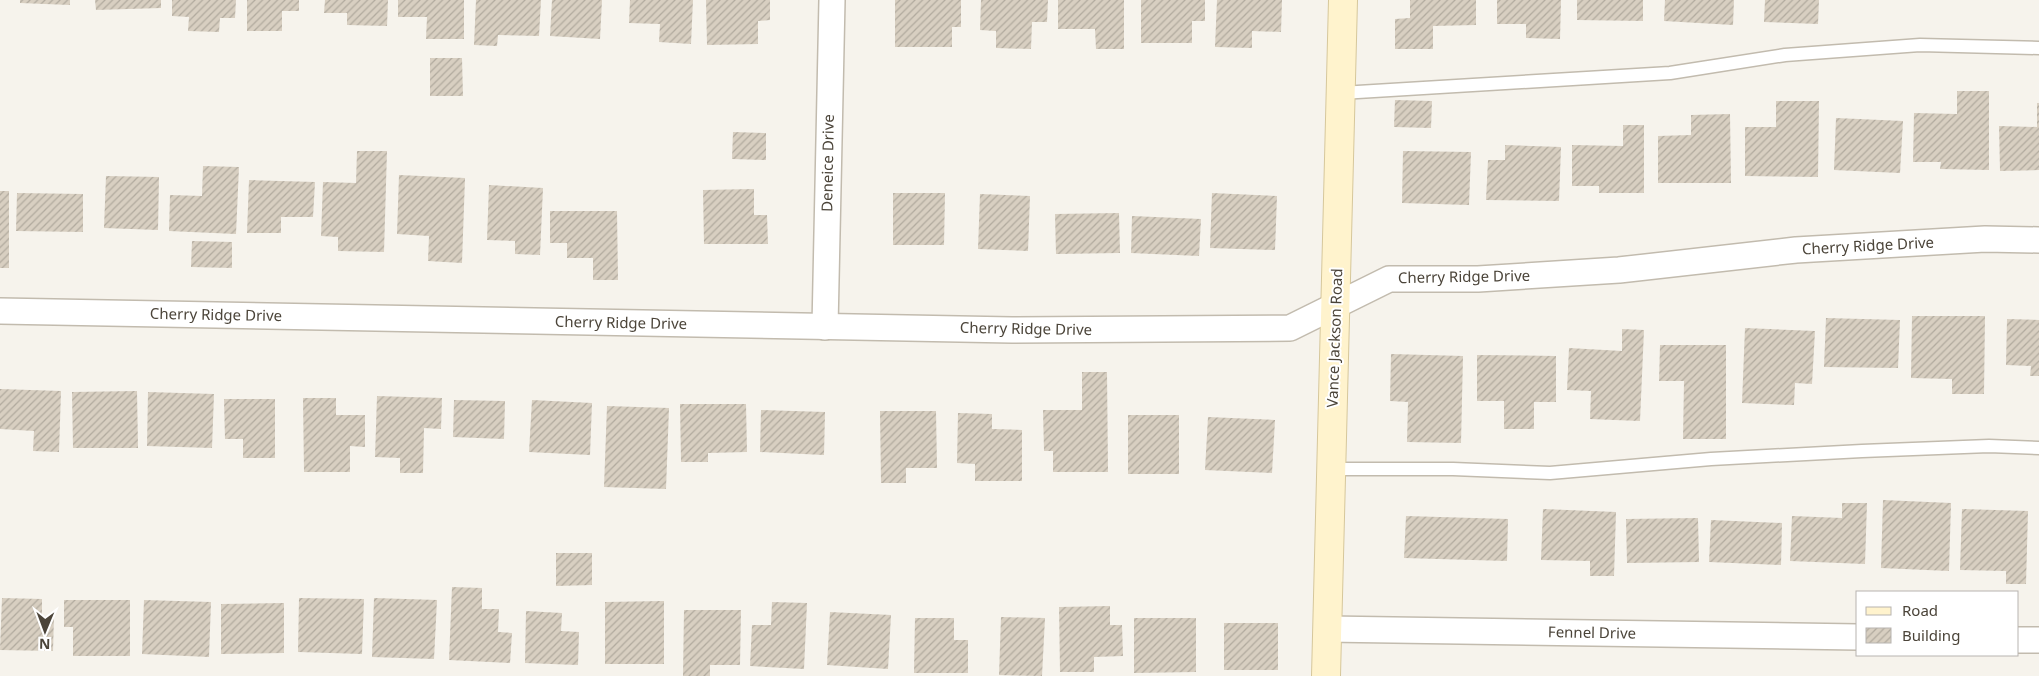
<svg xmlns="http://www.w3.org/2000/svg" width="2039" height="676" font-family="'Noto Sans',sans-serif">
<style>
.building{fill:url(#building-hatch)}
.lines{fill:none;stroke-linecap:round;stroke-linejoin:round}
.lane-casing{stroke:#c2bbae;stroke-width:15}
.street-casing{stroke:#c2bbae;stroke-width:28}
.secondary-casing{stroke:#d6c79b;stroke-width:30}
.lane{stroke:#fff;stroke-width:12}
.street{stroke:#fff;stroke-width:25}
.secondary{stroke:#fff3cd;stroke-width:28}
.labels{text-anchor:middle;stroke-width:4;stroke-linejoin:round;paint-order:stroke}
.street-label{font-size:15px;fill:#4b4439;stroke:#fff}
</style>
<defs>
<pattern id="building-hatch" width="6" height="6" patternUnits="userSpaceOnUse" patternTransform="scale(1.25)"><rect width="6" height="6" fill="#d8cfc1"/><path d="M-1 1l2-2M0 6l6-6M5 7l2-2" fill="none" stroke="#b1aa9e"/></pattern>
</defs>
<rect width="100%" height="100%" fill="#f6f3ec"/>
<g class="building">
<path d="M20,0H70V5L20,3Z"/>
<path d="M95,0H161V8L96,10Z"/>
<path d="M172,0H236L235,18H220L219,32L188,31L189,17L172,16Z"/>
<path d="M247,0H299V11H282V31H247Z"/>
<path d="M325,0H388L387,26L347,25V13H324Z"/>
<path d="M398,0H464V39H426L427,17H398Z"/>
<path d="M476,0H541L539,36L498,35L497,46L474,45Z"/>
<path d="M552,0H602L600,39L550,36Z"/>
<path d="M630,0H693L691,44L659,42L660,24L629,23Z"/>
<path d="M706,0H770V20L758,21V44L707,45Z"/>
<path d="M895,0H961V27H952V47H895Z"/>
<path d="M981,0H1048L1047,22H1032L1031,49L996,48V31L980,30Z"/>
<path d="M1058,0H1124V49H1096L1095,29H1058Z"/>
<path d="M1141,0H1205V21H1192V43H1141Z"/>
<path d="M1217,0H1282L1281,32L1252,31V48L1215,47Z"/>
<path d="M1410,0H1476V25L1433,26V49H1395V19L1410,18Z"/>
<path d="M1497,0H1561L1560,39L1526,38V24H1497Z"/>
<path d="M1577,0H1643V21L1577,20Z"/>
<path d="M1665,0H1734L1733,25L1664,21Z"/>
<path d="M1765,0H1819L1818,24L1764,22Z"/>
<path d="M430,58H462L463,96H430Z"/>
<path d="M1957,91H1989V170L1940,169L1941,162H1913L1914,113L1957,114Z"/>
<path d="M1395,100L1432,101L1431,128L1394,127Z"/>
<path d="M1776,101H1819L1818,177L1745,176V127H1776Z"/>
<path d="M2037,103H2039V170L2000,171L1999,126L2037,127Z"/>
<path d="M1730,114L1731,183H1658V136L1691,135V115Z"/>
<path d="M1836,118L1903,121L1900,173L1834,170Z"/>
<path d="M1623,125H1644V193H1599V186H1572V145L1623,146Z"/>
<path d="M733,132L766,133V160L732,159Z"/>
<path d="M1505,145L1561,147L1559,201L1486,200L1488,160H1505Z"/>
<path d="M357,151H387L384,252L338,251V237L321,236L323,182L356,183Z"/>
<path d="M1403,151L1471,152L1469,205L1402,203Z"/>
<path d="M203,166L239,167L236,234L169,231L170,195L202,196Z"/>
<path d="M399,175L465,178L462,263L428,261L429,236L397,234Z"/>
<path d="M106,176L159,177L158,230L104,228Z"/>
<path d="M249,180L315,182L313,217H281V233H247Z"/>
<path d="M489,185L543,188L540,255L515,254V241L487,240Z"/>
<path d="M754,189V215H767L768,244H704L703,190Z"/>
<rect x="0" y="191" width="9" height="77"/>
<path d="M17,193L83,194V232L16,231Z"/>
<path d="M893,193H945L944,245H893Z"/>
<path d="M1212,193L1277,196L1275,250L1210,248Z"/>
<path d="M980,194L1030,196L1028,251L978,249Z"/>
<path d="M550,211H617L618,280H593V258H567V243H550Z"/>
<path d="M1119,213L1120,253L1056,254L1055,214Z"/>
<path d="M1132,216L1201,219L1199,256L1131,253Z"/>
<path d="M192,241L232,242V268L191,267Z"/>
<path d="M1912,316H1985L1984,394H1952V379L1911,378Z"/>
<path d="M1826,318L1900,320L1898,368L1824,367Z"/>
<path d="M2007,319L2039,320V376H2030L2031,366L2006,365Z"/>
<path d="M1745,328L1815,331L1812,384L1795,383L1794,405L1742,403Z"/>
<path d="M1622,329L1644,330L1640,421L1590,419L1591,391L1567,390L1569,348L1622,351Z"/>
<path d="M1660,345H1726V439H1683L1684,381H1659Z"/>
<path d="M1391,354L1463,356L1461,443L1407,442L1408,402L1390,401Z"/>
<path d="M1477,355L1556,356V402H1534V429H1504V401H1477Z"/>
<path d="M1082,372H1107L1108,472H1053V451H1044L1043,410H1082Z"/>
<path d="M0,389L61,391L59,452L33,451L34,431L0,429Z"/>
<path d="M137,391L138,448H73L72,392Z"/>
<path d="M148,392L214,394L212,448L147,446Z"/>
<path d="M377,396L442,398L441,429L424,428L423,473H400V458L375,457Z"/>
<path d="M303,398H336V415H365V447L350,446V472H304Z"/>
<path d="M224,399H275V458H243V439H225Z"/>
<path d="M454,400L505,401L504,439L453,437Z"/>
<path d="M532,400L592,403L590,455L529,452Z"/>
<path d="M680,404H746L747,452L708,453V462H681Z"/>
<path d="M607,406L669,408L666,489L604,487Z"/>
<path d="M761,410L825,412L824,455L760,452Z"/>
<path d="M880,411H936L937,468H906V483H881Z"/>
<path d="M958,413L992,414V429L1022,430V481H975V464L957,463Z"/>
<rect x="1128" y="415" width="51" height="59"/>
<path d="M1208,417L1275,420L1272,473L1205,470Z"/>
<path d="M1883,500L1951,503L1949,571L1881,568Z"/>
<path d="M1842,503H1867L1865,564L1790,561L1792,516L1842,518Z"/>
<path d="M1543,509L1616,512L1614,576H1590V561L1541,560Z"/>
<path d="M1962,509L2028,511L2026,584H2006V571L1960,570Z"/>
<path d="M1406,516L1508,519L1507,561L1404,558Z"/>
<path d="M1698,518L1699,562L1627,563L1626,519Z"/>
<path d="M1711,520L1782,523L1781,565L1709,562Z"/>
<path d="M556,553H592V585L556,586Z"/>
<path d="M452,587L482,588V609H499L498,632L512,633L510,663L449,660Z"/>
<path d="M2,598L42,599V616H54L53,651L0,650Z"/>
<path d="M299,598L364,599L362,654L298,652Z"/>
<path d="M374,598L437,600L434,659L372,657Z"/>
<path d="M64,600H130V656H73V627H64Z"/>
<path d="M144,600L211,602L209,657L142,654Z"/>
<path d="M664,601V664H605V602Z"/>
<path d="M772,602L807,603L804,669L750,666L752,625H771Z"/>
<path d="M284,603V653L221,654V604Z"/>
<path d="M1110,606V625H1122L1123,656L1094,657V672H1060L1059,607Z"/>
<path d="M684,610H741L740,665H710V676H683Z"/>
<path d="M526,611L562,613L561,631L579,632L578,665L525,663Z"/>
<path d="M830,612L891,615L888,669L827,665Z"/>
<path d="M1001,617L1045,618L1042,676L999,675Z"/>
<path d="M915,618H954V640H968V673H914Z"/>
<path d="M1134,618H1196V672L1134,673Z"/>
<rect x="1224" y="623" width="54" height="47"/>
</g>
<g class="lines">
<defs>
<g id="lane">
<path d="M1341,93L1670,73L1785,55L1920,45L2039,48"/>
<path d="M1332,469H1453L1550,473L1711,459L1862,451L1989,446L2039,448"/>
</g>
<g id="street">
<path d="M0,311L1012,330L1290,328L1389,279H1478L1619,270L1796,250L1985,239L2039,240"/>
<path d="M825,327L832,0"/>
<path d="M1327,629L1858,637"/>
<path d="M2018,640H2039"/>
</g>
<path id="secondary" d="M1326,676L1343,0"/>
</defs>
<use href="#lane" class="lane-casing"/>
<use href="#street" class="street-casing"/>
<use href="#secondary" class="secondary-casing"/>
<use href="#lane" class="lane"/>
<use href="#street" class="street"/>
<use href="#secondary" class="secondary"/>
</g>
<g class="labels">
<g class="street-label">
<text transform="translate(828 163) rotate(-89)" y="5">Deneice Drive</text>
<text transform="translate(1868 246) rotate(-3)" y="5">Cherry Ridge Drive</text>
<text transform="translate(1464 277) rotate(-1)" y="5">Cherry Ridge Drive</text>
<text transform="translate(216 315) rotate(1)" y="5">Cherry Ridge Drive</text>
<text transform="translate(621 323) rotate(1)" y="5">Cherry Ridge Drive</text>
<text transform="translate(1026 329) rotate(1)" y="5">Cherry Ridge Drive</text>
<text transform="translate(1335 338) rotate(-88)" y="5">Vance Jackson Road</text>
<text transform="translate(1592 633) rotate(1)" y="5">Fennel Drive</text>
</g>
</g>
<rect x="1856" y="591" width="162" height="65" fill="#ffffff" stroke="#b7b4b0"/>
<rect x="1866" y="607" width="25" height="8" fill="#fff3cd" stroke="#b7b4b0"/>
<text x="1902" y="616" font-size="15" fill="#4b4439">Road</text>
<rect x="1866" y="628" width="25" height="15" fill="url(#building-hatch)" stroke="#b7b4b0"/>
<text x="1902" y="641" font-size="15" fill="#4b4439">Building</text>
<g transform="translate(45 631) rotate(181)" stroke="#ffffff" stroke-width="4" paint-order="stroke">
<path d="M0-4L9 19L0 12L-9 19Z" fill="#4b4439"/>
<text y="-8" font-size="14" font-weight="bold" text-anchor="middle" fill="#4b4439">N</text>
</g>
</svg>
